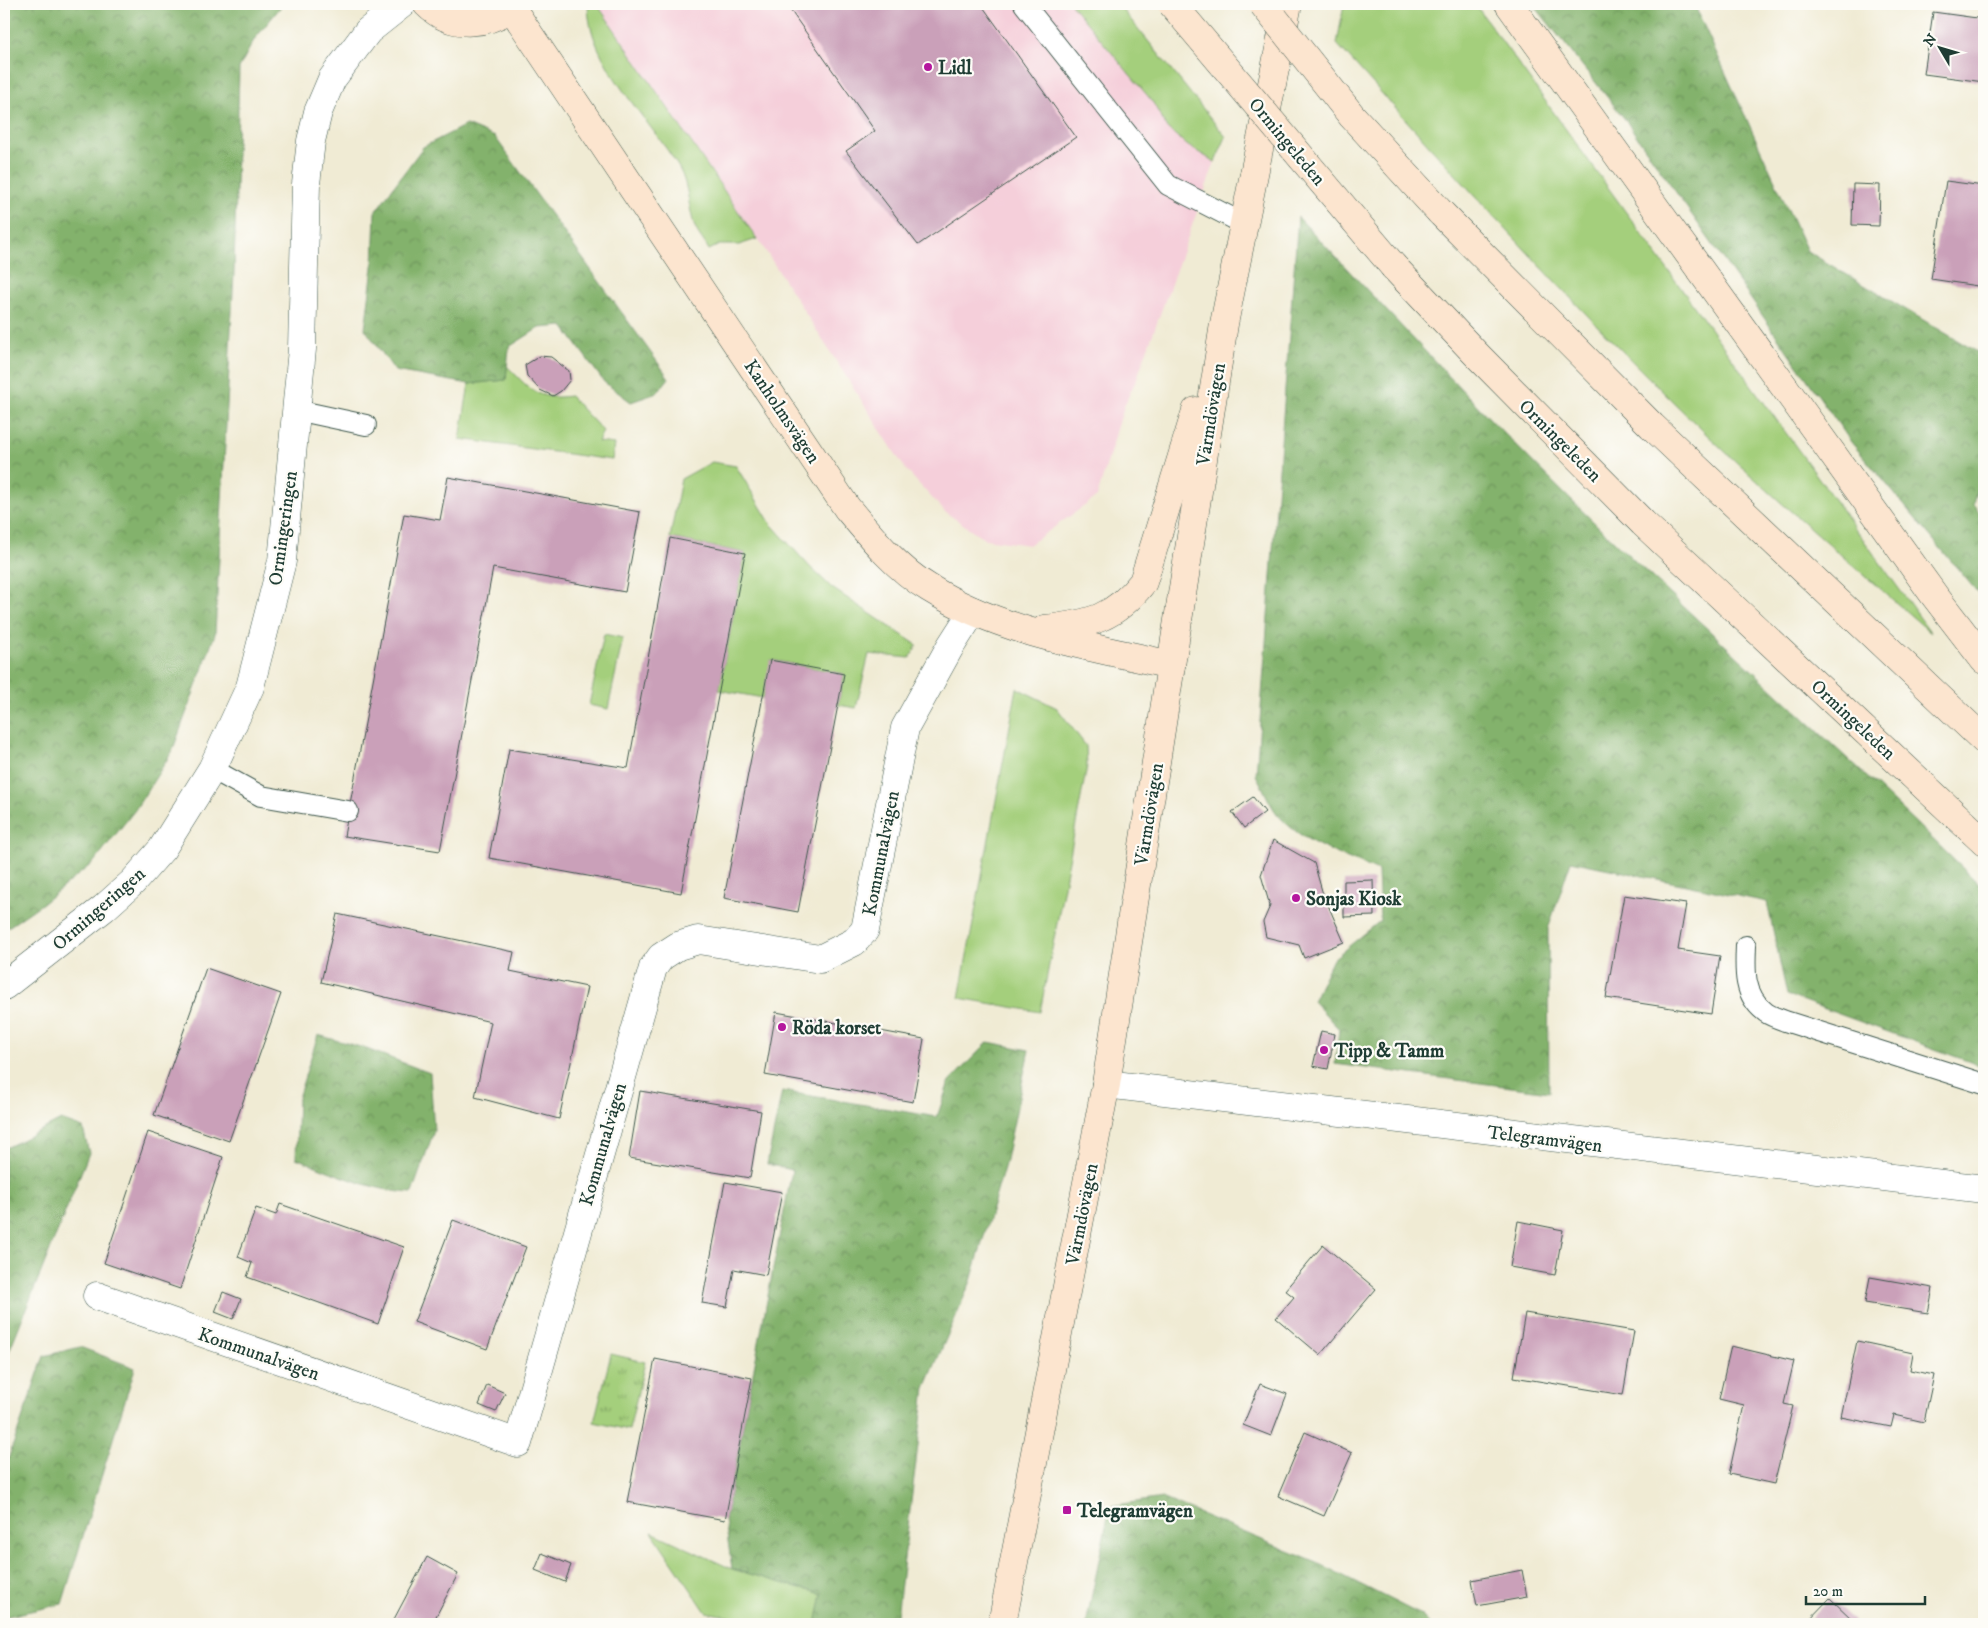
<svg xmlns="http://www.w3.org/2000/svg" width="1988" height="1628" font-family="'IM FELL DW Pica',serif">
<style>
.built{fill:#f5cfda}
.green{fill:#a4cf7c;stroke:#628658}
.forest{fill:url(#forest-crowns);stroke:#517850}
.park{fill:url(#park-tufts);stroke:#628658}
.building{fill:#caa0b9}
.lines{fill:none;stroke-linecap:round;stroke-linejoin:round}
.service-casing{stroke:#3e574c;stroke-width:22}
.minor-casing{stroke:#3e574c;stroke-width:29}
.tertiary-casing{stroke:#3e574c;stroke-width:29}
.secondary-casing{stroke:#3e574c;stroke-width:29}
.service{stroke:#fff;stroke-width:20}
.minor{stroke:#fff;stroke-width:28}
.tertiary{stroke:#fff;stroke-width:28}
.secondary{stroke:#fce5cf;stroke-width:28}
.secondary-bridge-casing{stroke:#3e574c;stroke-width:29;stroke-linecap:butt}
.secondary-bridge{stroke:#fce5cf;stroke-width:28}
.poi-dot{fill:#b5179e;stroke:#fdfcf7;stroke-width:2}
.labels{text-anchor:middle;stroke-width:4.5;stroke-linejoin:round;paint-order:stroke}
.poi-label{font-size:19px;font-weight:bold;fill:#1f3d34;stroke:#fdfcf7;text-anchor:start}
.street-label{font-size:19px;fill:#1f3d34;stroke:#fdfcf7}
</style>
<defs>
<pattern id="forest-crowns" width="20" height="18" patternUnits="userSpaceOnUse" patternTransform="scale(1.25)"><rect width="20" height="18" fill="#83b26c"/><path d="M2 6a3 3 0 1 1 6 0M12 15a3 3 0 1 1 6 0" fill="none" stroke="#6b925a"/></pattern>
<pattern id="park-tufts" width="24" height="20" patternUnits="userSpaceOnUse" patternTransform="scale(1.25)"><rect width="24" height="20" fill="#a4cf7c"/><path d="M3 7l-1-3M5 7V3M7 7l1-3M15 17l-1-3M17 17v-4M19 17l1-3" fill="none" stroke="#85a966"/></pattern>
</defs>
<rect width="100%" height="100%" fill="#fdfcf7"/>
<filter id="ink" filterUnits="userSpaceOnUse"><feTurbulence type="fractalNoise" baseFrequency=".02" numOctaves="2"/><feDisplacementMap in="SourceGraphic" scale="10" xChannelSelector="R" yChannelSelector="G"/><feConvolveMatrix kernelMatrix="1 2 1 2 8 2 1 2 1" color-interpolation-filters="sRGB"/></filter>
<filter id="wash" filterUnits="userSpaceOnUse"><feTurbulence type="fractalNoise" baseFrequency=".0096" numOctaves="4" result="noise"/><feDisplacementMap in="SourceGraphic" scale="20" xChannelSelector="R" yChannelSelector="G"/><feGaussianBlur stdDeviation="1.12" result="paint"/><feColorMatrix in="noise" values="0 0 0 0 0 0 0 0 0 0 0 0 0 0 0 0 0 1.4 0 .05"/><feComposite in="paint" operator="in"/></filter>
<g filter="url(#wash)">
<rect width="100%" height="100%" fill="#f0ebd4"/>
<path class="built" d="M597,4H1071L1075,7L1152,101L1167,128L1188,146L1215,162L1137,378L1124,406L1097,497L1029,545L985,539L945,512L906,470L763,247Z"/>
<g class="green">
<path d="M588,4H597L757,239L739,245H719L709,250C705,242 698,235 695,227C688,208 689,186 679,168C651,120 587,62 588,4Z"/>
<path d="M1071,4H1118L1226,137L1215,162L1188,146L1167,128L1152,101Z"/>
<path d="M1344,4H1475L1931,633C1866,576 1799,520 1735,461C1594,330 1466,186 1337,44Z"/>
<path d="M507,366C529,388 537,401 570,396L603,431L598,442L614,444L612,460L460,439L469,384L506,380Z"/>
<path d="M712,462L736,466L771,524L809,566L832,588L917,645L910,658L869,654L856,708L838,705L844,674L771,660L763,698L719,690L745,553L670,538L681,479Z"/>
<path d="M604,634L623,638L608,709L589,705Z"/>
<path d="M1017,688L1057,708L1086,746L1087,766L1040,1012L959,998Z"/>
<path d="M652,1532L732,1569L823,1594L816,1624H768L706,1612Z"/>
</g>
<g class="forest">
<path d="M4,4H283L254,40L239,68L234,273L215,634L172,752L135,810L93,863L43,903L4,930Z"/>
<path d="M1533,4H1694L1807,251L1984,356V463L1973,504L1984,518V600L1851,442L1624,118Z"/>
<path d="M466,125L495,137L669,378L657,393L631,402L604,382L563,326L539,328L509,347L506,380L469,384L395,371L365,329L373,267L375,212L423,147Z"/>
<path d="M1298,217C1398,322 1496,429 1601,529C1728,650 1859,766 1984,889V1067L1787,995L1767,902L1571,861L1548,929L1549,1092L1335,1064L1339,1029L1313,1001L1333,959L1380,921L1378,871C1344,855 1304,845 1278,815C1269,804 1263,787 1256,775Z"/>
<path d="M318,1035L364,1048L430,1073L434,1131L412,1193C371,1191 334,1173 296,1158L298,1098Z"/>
<path d="M988,1042L1029,1050L1005,1164L971,1281L925,1388L896,1624H816L822,1594L732,1569L725,1520L792,1170L767,1164L782,1091L937,1117L949,1082Z"/>
<path d="M61,1120L83,1128L89,1153L4,1364V1149Z"/>
<path d="M80,1347L135,1368L62,1604L4,1617V1471L44,1356Z"/>
<path d="M1162,1498L1322,1565L1421,1615L1430,1624H1086L1110,1506Z"/>
</g>
<path class="park" d="M611,1354L645,1362L629,1430L594,1422Z"/>
<g id="blocks">
<g class="building">
<path d="M786,4H981L1076,137L918,245L846,151L875,131Z"/>
<path d="M1933,12L1984,19V82L1924,74Z"/>
<path d="M1946,181L1984,186V287L1931,279Z"/>
<path d="M1853,184L1880,185L1879,226L1852,225Z"/>
<path d="M540,356L551,357L569,371L570,380L561,391L553,396L540,390L527,376L525,365Z"/>
<path d="M448,477L640,512L625,592L493,568L440,851L344,836L404,514L440,520Z"/>
<path d="M670,538L745,553L681,893L489,858L509,749L628,768Z"/>
<path d="M770,660L844,674L798,912L724,898Z"/>
<path d="M1253,797L1265,812L1244,828L1232,812Z"/>
<path d="M1273,840L1314,863L1322,891L1344,942L1304,958L1299,945L1266,937L1263,922L1270,906L1261,875Z"/>
<path d="M1373,880L1374,916L1344,917V881Z"/>
<path d="M1624,895L1686,904L1678,950L1720,956L1711,1014L1606,998Z"/>
<path d="M337,914L514,952L510,971L587,987L559,1119L475,1097L491,1022L321,982Z"/>
<path d="M206,968L281,994L229,1141L154,1115Z"/>
<path d="M776,1012L924,1039L913,1102L765,1075Z"/>
<path d="M1321,1031L1335,1034L1328,1069L1313,1066Z"/>
<path d="M640,1091L761,1111L750,1178L629,1158Z"/>
<path d="M148,1132L223,1157L180,1289L104,1263Z"/>
<path d="M725,1182L782,1192L766,1275L734,1269L727,1307L702,1303Z"/>
<path d="M280,1204L404,1247L378,1324L247,1277L252,1263L238,1257L256,1208L276,1215Z"/>
<path d="M453,1220L526,1247L487,1349L414,1322Z"/>
<path d="M1518,1221L1563,1230L1555,1275L1510,1267Z"/>
<path d="M1323,1245L1376,1289L1320,1355L1276,1318L1294,1297L1285,1290Z"/>
<path d="M1870,1277L1933,1288L1928,1313L1865,1303Z"/>
<path d="M223,1292L241,1299L233,1319L215,1312Z"/>
<path d="M1525,1313L1634,1331L1623,1395L1514,1377Z"/>
<path d="M1857,1341L1913,1353L1910,1370L1934,1375L1924,1422L1894,1415L1891,1427L1841,1417Z"/>
<path d="M1731,1346L1794,1361L1784,1404L1793,1406L1774,1484L1729,1474L1744,1405L1719,1399Z"/>
<path d="M655,1359L752,1378L725,1520L627,1502Z"/>
<path d="M1260,1384L1287,1394L1271,1436L1243,1425Z"/>
<path d="M487,1385L505,1393L496,1412L479,1405Z"/>
<path d="M1305,1432L1352,1453L1324,1516L1278,1496Z"/>
<path d="M542,1553L571,1565L565,1582L535,1570Z"/>
<path d="M427,1557L458,1574L432,1624H400L393,1621Z"/>
<path d="M1522,1570L1527,1597L1477,1606L1472,1580Z"/>
<path d="M1830,1598L1854,1621L1851,1624H1805Z"/>
</g>
</g>
</g>
<g filter="url(#ink)">
<use href="#blocks" fill-opacity="0" stroke="#3e574c" stroke-width="1"/>
<g class="lines">
<defs>
<g id="service">
<path d="M1024,4L1168,185L1244,224"/>
<path d="M296,410L366,425"/>
<path d="M212,769L261,796L348,811"/>
<path d="M1746,946C1745,970 1743,994 1764,1011C1769,1016 1778,1018 1785,1021L1984,1084"/>
</g>
<g id="minor">
<path d="M1106,1084L1984,1189"/>
<path d="M97,1296L518,1443L653,968L661,957L678,946L698,940L820,959L854,942L865,930L905,728L950,647L973,611"/>
</g>
<path id="tertiary" d="M4,986L104,908L133,882L162,849L212,769L250,687L282,561L302,349L306,184L311,141L318,112L332,79L368,31L402,4"/>
<g id="secondary">
<path d="M427,4C453,30 489,25 516,4"/>
<path d="M1509,4L1934,595L1984,660"/>
<path d="M511,7L847,508C871,537 897,569 929,588C1002,633 1089,646 1171,665"/>
<path d="M1440,212L1652,426L1984,740"/>
<path d="M1394,267L1477,355L1643,523L1984,842"/>
<path d="M1045,629C1090,624 1114,619 1143,582L1196,411"/>
<path d="M1002,1624L1106,1084L1224,324L1288,4"/>
</g>
</defs>
<use href="#service" class="service-casing"/>
<use href="#minor" class="minor-casing"/>
<use href="#tertiary" class="tertiary-casing"/>
<use href="#secondary" class="secondary-casing"/>
<use href="#service" class="service"/>
<use href="#minor" class="minor"/>
<use href="#tertiary" class="tertiary"/>
<use href="#secondary" class="secondary"/>
<defs>
<g id="secondary-bridge">
<path d="M1172,4L1394,267"/>
<path d="M1263,4L1352,116L1440,212"/>
</g>
</defs>
<use href="#secondary-bridge" class="secondary-bridge-casing"/>
<use href="#secondary-bridge" class="secondary-bridge"/>
</g>
</g>
<g class="poi-dot">
<circle cx="928" cy="67" r="5"/>
<circle cx="1296" cy="898" r="5"/>
<circle cx="782" cy="1027" r="5"/>
<circle cx="1324" cy="1050" r="5"/>
<rect x="1062" y="1505" width="10" height="10" rx="2.5"/>
</g>
<g class="labels">
<g class="poi-label">
<text x="938" y="74">Lidl</text>
<text x="1306" y="905">Sonjas Kiosk</text>
<text x="792" y="1034">Röda korset</text>
<text x="1334" y="1057">Tipp &amp; Tamm</text>
<text x="1077" y="1517">Telegramvägen</text>
</g>
<g class="street-label">
<text transform="translate(1288 141) rotate(50)" y="7">Ormingeleden</text>
<text transform="translate(783 411) rotate(56)" y="7">Kanholmsvägen</text>
<text transform="translate(1210 414) rotate(-81)" y="7">Värmdövägen</text>
<text transform="translate(1561 440) rotate(45)" y="7">Ormingeleden</text>
<text transform="translate(282 528) rotate(-82)" y="7">Ormingeringen</text>
<text transform="translate(1854 719) rotate(43)" y="7">Ormingeleden</text>
<text transform="translate(1148 814) rotate(-81)" y="7">Värmdövägen</text>
<text transform="translate(880 853) rotate(-79)" y="7">Kommunalvägen</text>
<text transform="translate(98 908) rotate(-41)" y="7">Ormingeringen</text>
<text transform="translate(1545 1138) rotate(7)" y="7">Telegramvägen</text>
<text transform="translate(602 1144) rotate(-74)" y="7">Kommunalvägen</text>
<text transform="translate(1081 1214) rotate(-79)" y="7">Värmdövägen</text>
<text transform="translate(259 1353) rotate(19)" y="7">Kommunalvägen</text>
</g>
</g>
<rect width="1988" height="1628" fill="none" stroke="#fdfcf7" stroke-width="20"/>
<g transform="translate(1940 48) rotate(308)" stroke="#fdfcf7" stroke-width="4" paint-order="stroke">
<path d="M0-4L9 19L0 12L-9 19Z" fill="#1f3d34"/>
<text y="-8" font-size="14" font-weight="bold" text-anchor="middle" fill="#1f3d34">N</text>
</g>
<path d="M1806 1596v8h119v-8" fill="none" stroke="#1f3d34" stroke-width="2.5"/>
<text x="1813" y="1596" font-size="15" fill="#1f3d34" stroke="#fdfcf7" stroke-width="4" paint-order="stroke">20 m</text>
</svg>
